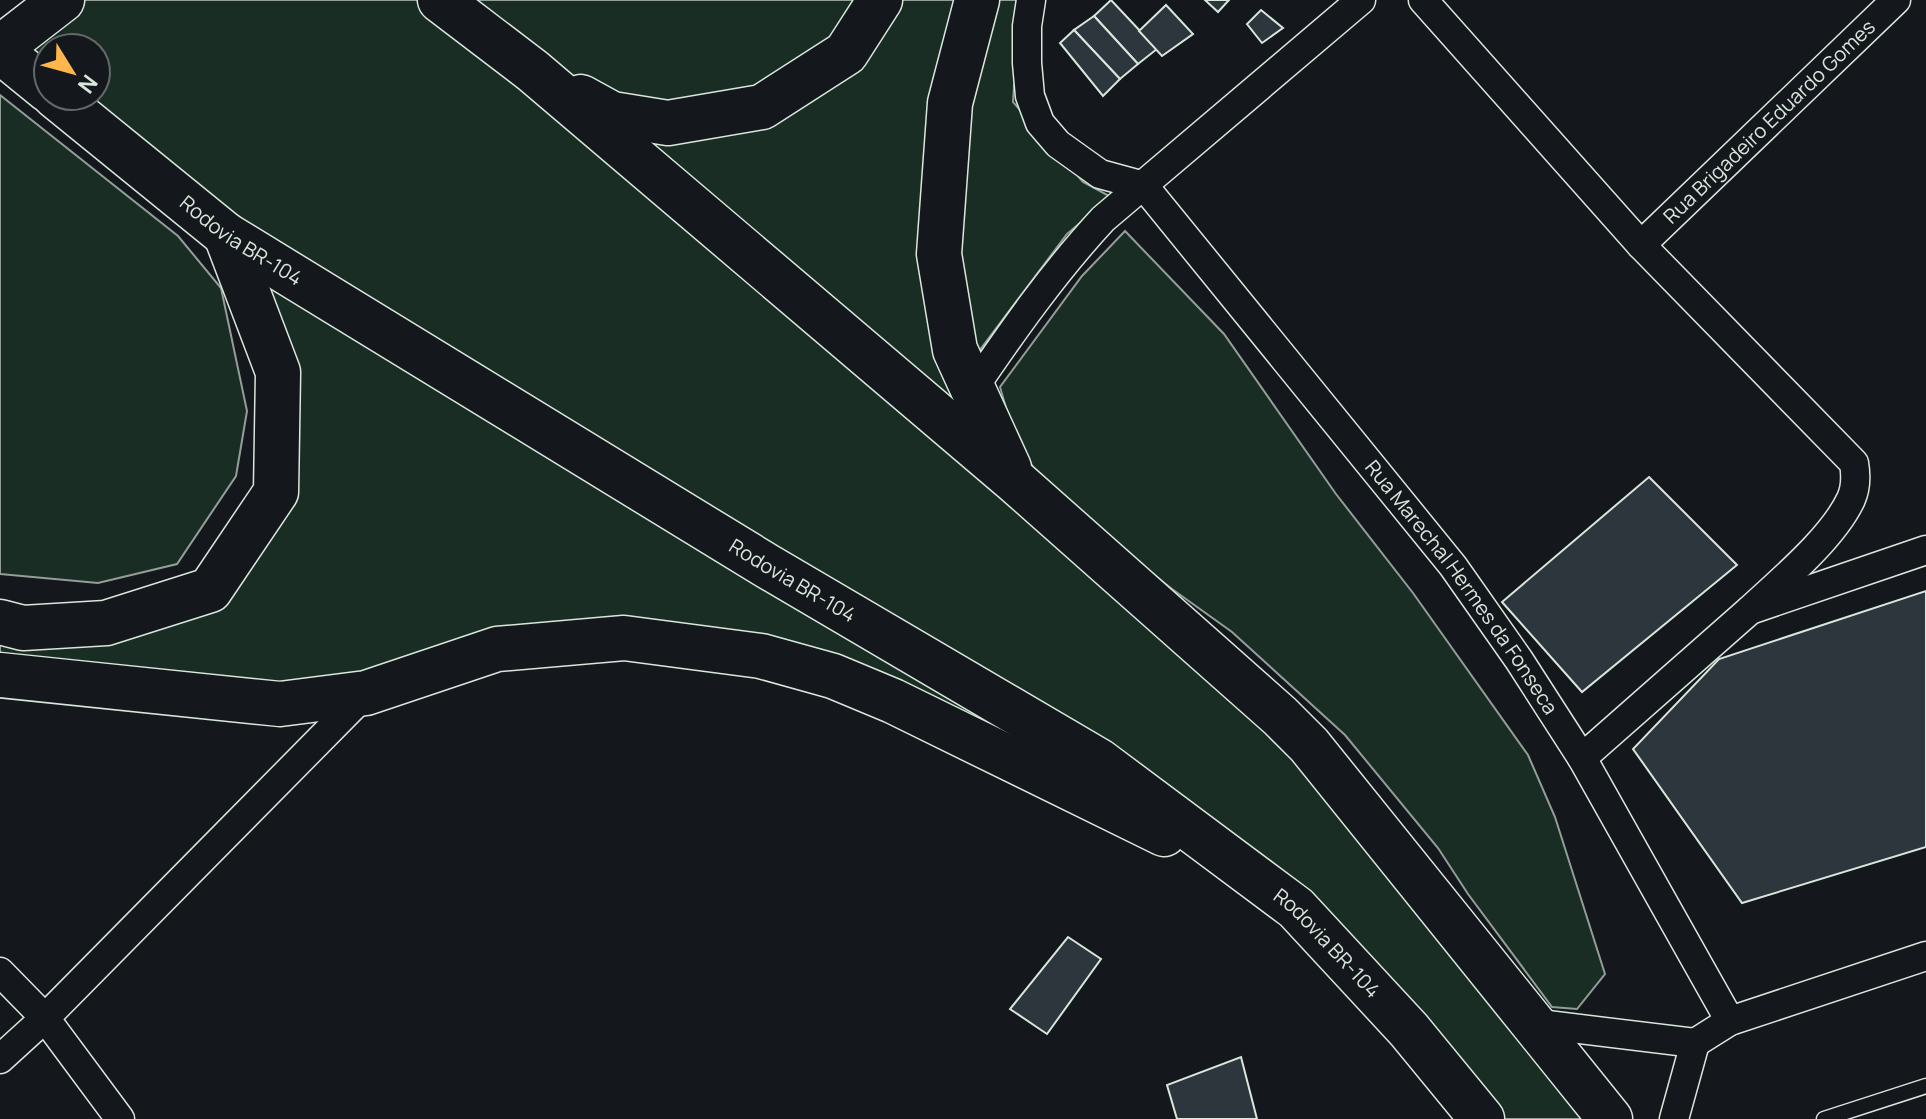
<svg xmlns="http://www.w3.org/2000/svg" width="1926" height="1119" font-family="Manrope,sans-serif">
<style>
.green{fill:#1a2d24;stroke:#939e99;stroke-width:2}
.building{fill:#2c363c;stroke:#d8e6dc;stroke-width:2}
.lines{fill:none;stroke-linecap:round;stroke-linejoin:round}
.lane-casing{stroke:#d8e6dc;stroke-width:17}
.street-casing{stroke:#d8e6dc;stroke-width:31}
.highway-casing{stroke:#d8e6dc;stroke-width:47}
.lane{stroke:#14181c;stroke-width:14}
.street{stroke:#14181c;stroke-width:28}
.highway{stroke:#14181c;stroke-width:44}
.labels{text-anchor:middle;stroke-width:6;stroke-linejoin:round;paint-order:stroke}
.street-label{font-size:20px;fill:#d8e6dc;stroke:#14181c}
</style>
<rect width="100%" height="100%" fill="#14181c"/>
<g class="green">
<path d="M62,0H977L939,254L1014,478L1309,745L1612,1119H1481L1259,881L893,701L624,638L366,693L0,675V622L210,590L276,492L278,372L226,235L55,96H96V48H48V91L0,52Z"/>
<path d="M996,0H1020L1013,102L1083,182L1111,197L1067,234L976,355L959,244L970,112Z"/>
<path d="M0,95L178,236L221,288L247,411L236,476L177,564L98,583L0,574Z"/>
<path d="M1125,231L1224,334L1336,494L1413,593L1528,755L1555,817L1605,974L1577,1009L1552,1007L1468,894L1438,848L1345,735L1232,632L1172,589L1105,536L1034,469L1013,432L1000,387L1082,276Z"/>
</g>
<g class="building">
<path d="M1111,0L1157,49L1138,64L1094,16Z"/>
<path d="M1205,0H1229L1218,12Z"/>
<path d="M1166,5L1193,34L1162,56L1139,31Z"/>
<path d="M1261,10L1283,28L1262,43L1247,24Z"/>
<path d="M1094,16L1138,64L1120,79L1074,30Z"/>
<path d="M1074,30L1120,79L1103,96L1060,43Z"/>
<path d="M1649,477L1737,565L1582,692L1502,602Z"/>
<path d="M1926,591V847L1742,903L1633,749L1719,659Z"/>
<path d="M1068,937L1101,959L1047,1034L1010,1009Z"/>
<path d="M1241,1057L1257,1119H1177L1167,1085Z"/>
</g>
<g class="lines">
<defs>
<path id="lane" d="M1824,1119L1926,1086"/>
<g id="street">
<path d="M1031,0L1027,26V63L1030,96L1040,123L1058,144L1100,174L1144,186"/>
<path d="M1423,0L1641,245L1854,463C1856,475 1856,488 1851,499C1833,538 1781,581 1750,610"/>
<path id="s1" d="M1144,186L1453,566L1519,660L1582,758L1730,1021"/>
<path id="s2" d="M1641,245L1896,0"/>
<path d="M973,389C1013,330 1054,272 1103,219L1361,0"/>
<path d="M1582,758L1750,610L1926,550"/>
<path d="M0,972L45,1018L120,1119"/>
<path d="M1531,1023L1695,1043"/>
<path d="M1695,1043L1730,1021L1926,956"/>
<path d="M0,1059L45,1018L366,693"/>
<path d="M1674,1119L1695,1043"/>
</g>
<g id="highway">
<path d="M440,0L533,71L1015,481L1280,716L1309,745L1610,1119"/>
<path d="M977,0L950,103L939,254L955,350L1009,468"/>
<path d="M0,48L62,0"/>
<path d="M0,51L48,90"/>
<path id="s3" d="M55,96L226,235L767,566L1099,761L1296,908L1409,1030L1482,1119"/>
<path d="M581,97L612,114L668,123L762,107L846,53L880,0"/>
<path d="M0,622L23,628L106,623L210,590L276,492L278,372L226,235"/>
<path d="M0,675L280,704L366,693L497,649L624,638L761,656L833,676L893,701L1164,834"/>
</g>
</defs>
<use href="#lane" class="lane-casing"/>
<use href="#street" class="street-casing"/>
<use href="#highway" class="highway-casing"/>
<use href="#lane" class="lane"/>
<use href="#street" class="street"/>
<use href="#highway" class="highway"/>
</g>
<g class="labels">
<g class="street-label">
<text dy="7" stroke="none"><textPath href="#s2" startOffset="178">Rua Brigadeiro Eduardo Gomes</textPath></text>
<text dy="7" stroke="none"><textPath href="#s3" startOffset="236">Rodovia BR-104</textPath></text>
<text dy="7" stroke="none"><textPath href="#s3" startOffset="884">Rodovia BR-104</textPath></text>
<text dy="7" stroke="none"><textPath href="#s1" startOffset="512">Rua Marechal Hermes da Fonseca</textPath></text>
<text dy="7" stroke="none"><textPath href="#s3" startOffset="1532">Rodovia BR-104</textPath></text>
</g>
</g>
<g transform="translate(72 72) rotate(127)"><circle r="38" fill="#14181c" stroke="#626a69" stroke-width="2"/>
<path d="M0-6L14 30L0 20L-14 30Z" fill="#ffb74d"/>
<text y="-12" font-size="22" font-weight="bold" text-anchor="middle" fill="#d8e6dc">N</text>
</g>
</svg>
